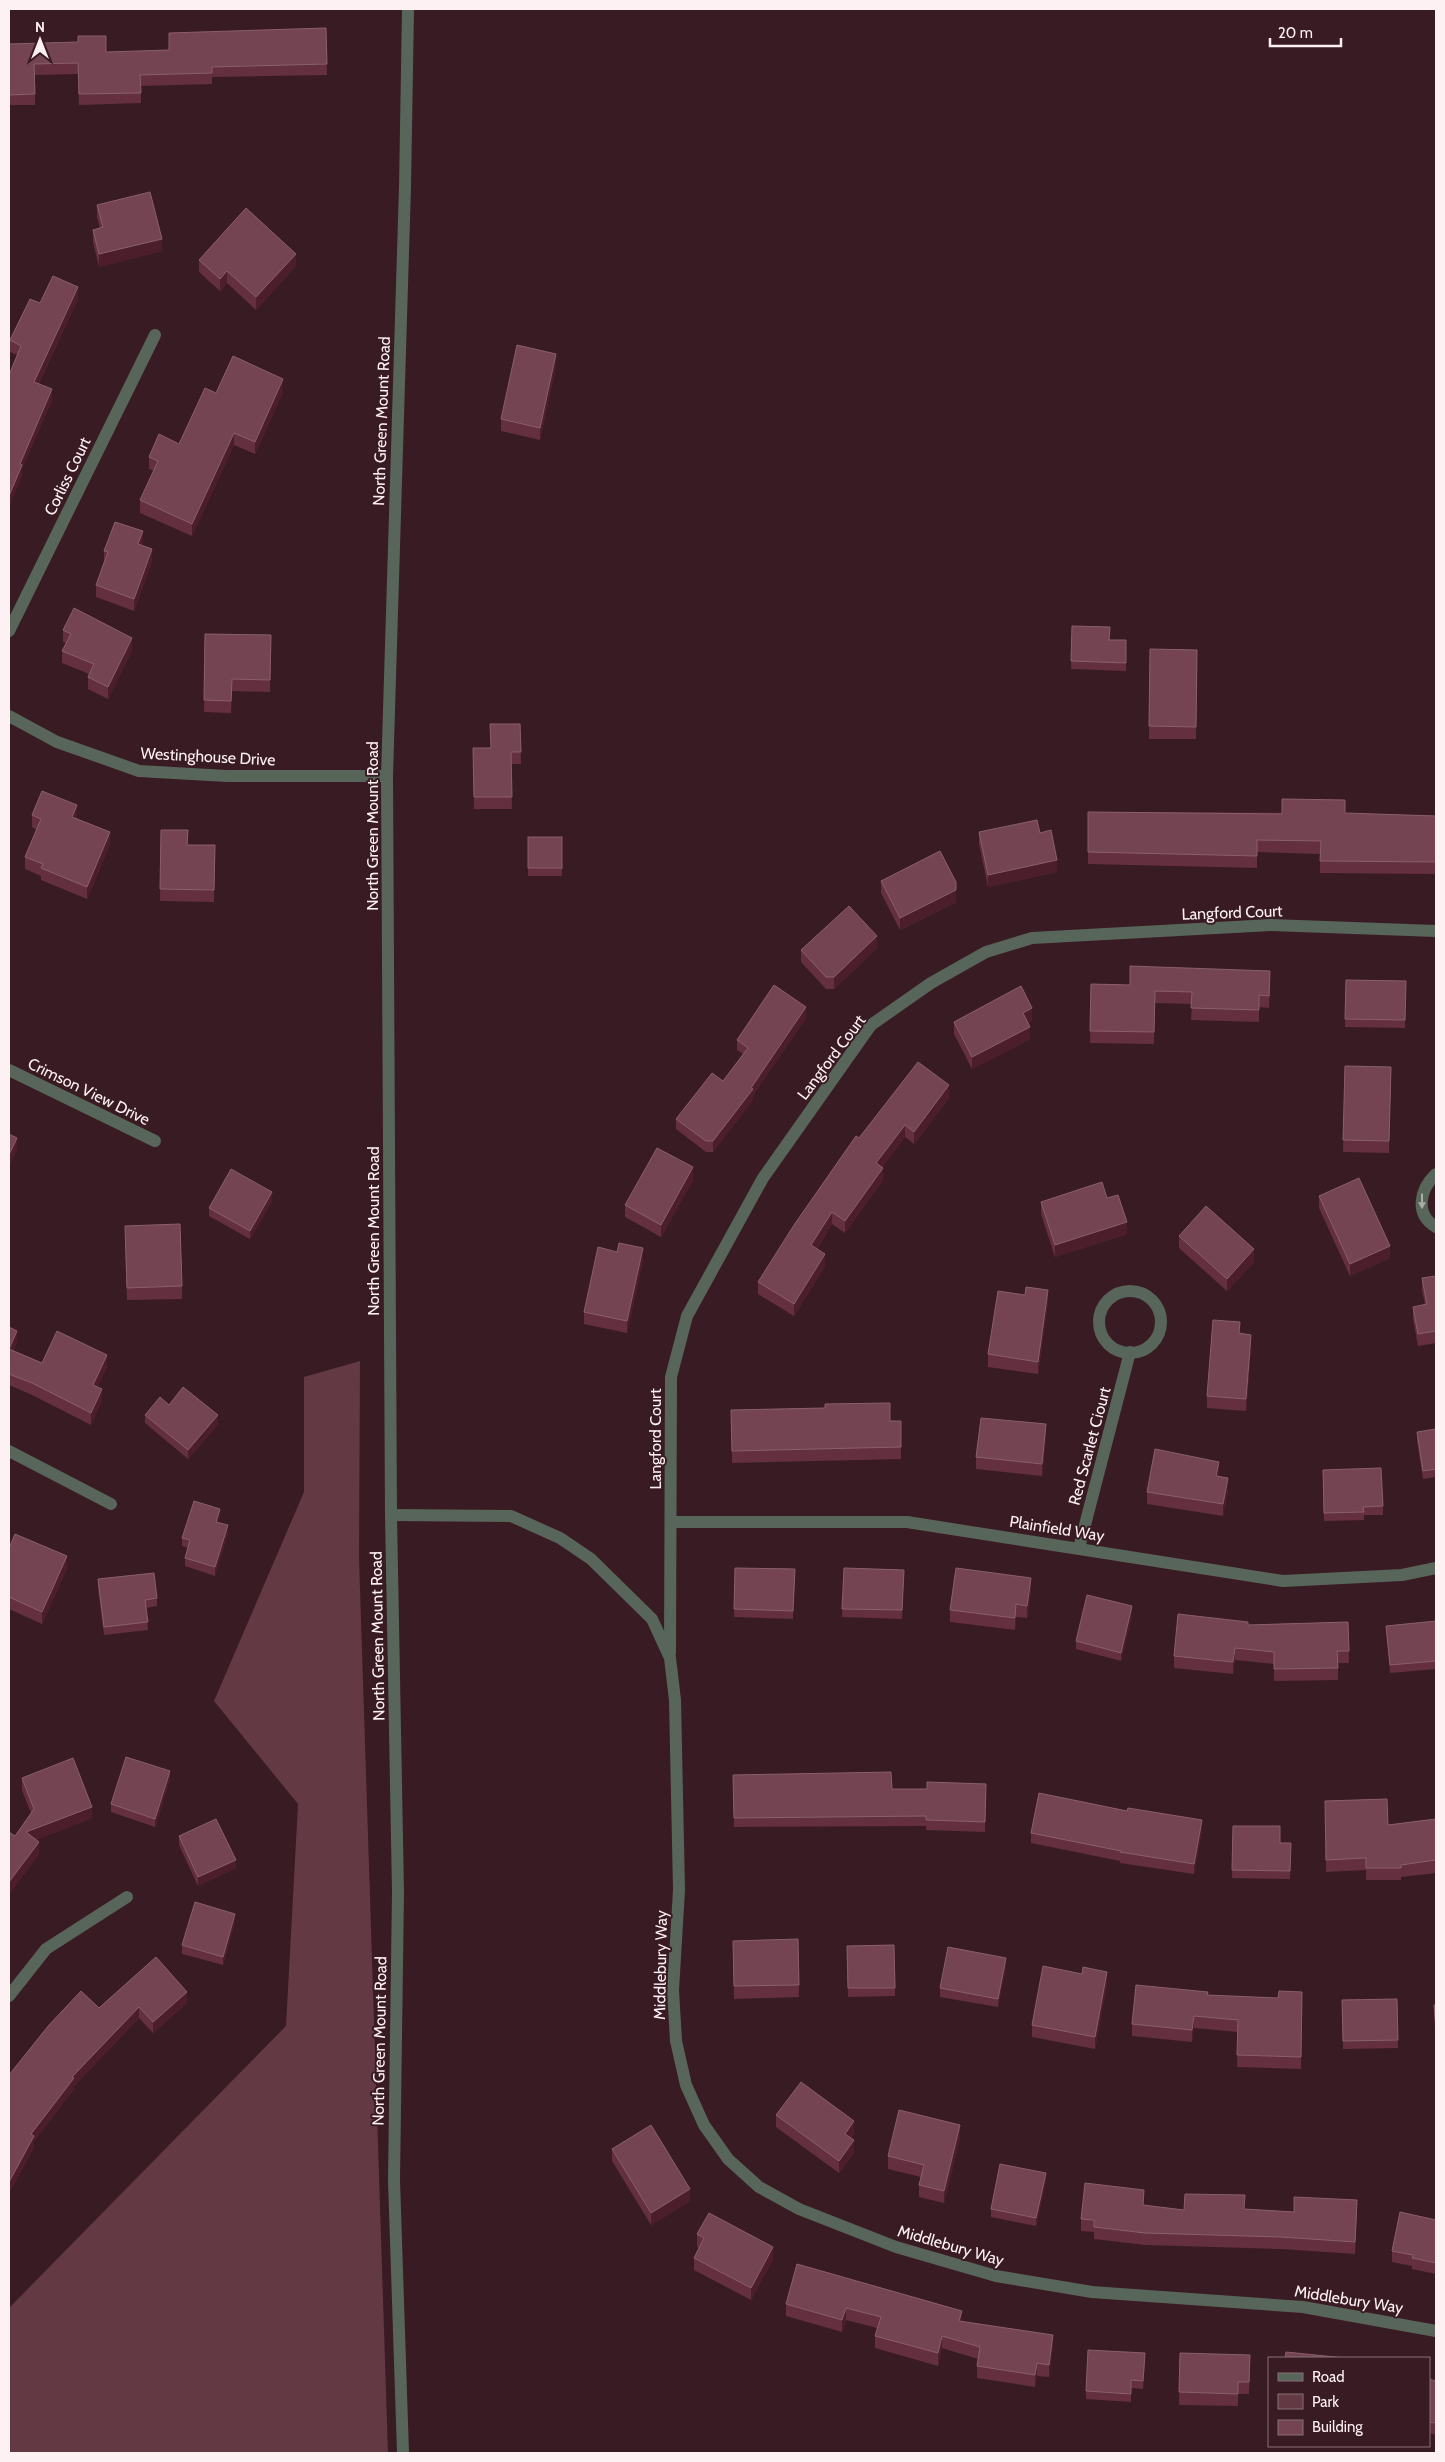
<svg xmlns="http://www.w3.org/2000/svg" width="1445" height="2462" font-family="Cabin,sans-serif">
<style>
.green{fill:#633944}
.lines{fill:none;stroke-linecap:round;stroke-linejoin:round}
.minor{stroke:#58655b;stroke-width:12}
.tertiary{stroke:#58655b;stroke-width:12}
.wall{fill:#642f3f}
.shaded-wall{fill:#4c1e2b}
.building{fill:#744452;stroke:#8a5f6c}
.oneway{fill:#ababa8}
.labels{text-anchor:middle;stroke-width:4;stroke-linejoin:round;paint-order:stroke}
.street-label{font-size:16px;fill:#fef1f4;stroke:#391b23}
</style>
<rect width="100%" height="100%" fill="#391b23"/>
<path class="green" d="M360,1361L359,1558L388,2453H9V2308L286,2026L298,1804L214,1701L304,1492V1377Z"/>
<g class="lines">
<g class="minor">
<path d="M9,631L155,335"/>
<path d="M9,716L57,742L139,771L227,776H387"/>
<path d="M9,1070L155,1141"/>
<path d="M1436,1174C1420,1189 1414,1214 1436,1227"/>
<circle cx="1130" cy="1322" r="31"/>
<path d="M9,1451L111,1504"/>
<path d="M391,1515L511,1516L560,1538L591,1559L652,1619L670,1658L675,1700L679,1890L673,1990L676,2041L686,2085L704,2125L728,2159L759,2187L799,2209L896,2247L996,2276L1092,2292L1303,2307L1436,2331"/>
<path d="M671,1522H907L1283,1581L1402,1575L1436,1568"/>
<path d="M1079,1548L1130,1352"/>
<path d="M670,1653L671,1377L687,1316L763,1178L871,1025L931,983L986,952L1032,938L1271,925L1436,931"/>
<path d="M9,1996L46,1949L127,1897"/>
</g>
<path class="tertiary" d="M403,2453L394,2180L398,1892L391,1515L387,776L405,187L408,9"/>
</g>
<g class="wall">
<path d="M326,28L327,75L212,77V84L141,86V103L79,105L78,74L35,75V105H9V44L106,52L169,50Z"/>
<path d="M97,205L162,251L99,267L93,242V230L100,228L97,217Z"/>
<path d="M199,260L296,266L256,310L227,283L220,291L199,272Z"/>
<path d="M78,299L39,383L52,400L22,469V476L17,355L10,352V340L40,303Z"/>
<path d="M556,366L540,440L501,431V419Z"/>
<path d="M283,392L255,454L234,445L192,536L140,513V500L154,471L149,469V457L179,444L216,393Z"/>
<path d="M143,544L142,545L152,561L134,611L96,597V585L104,561V551Z"/>
<path d="M1072,626L1110,640H1126V671L1071,669Z"/>
<path d="M63,630L132,650L108,699L88,689V677L89,674L62,663V651L66,643L63,642Z"/>
<path d="M205,634L271,635L270,692L232,691L231,713L204,712Z"/>
<path d="M1150,649L1197,650L1196,739H1149Z"/>
<path d="M520,724L521,764H511L512,809H474L473,748H491Z"/>
<path d="M1088,812L1345,813L1436,816V874L1320,873V854L1257,852V868L1088,864Z"/>
<path d="M32,815L77,817L76,819L110,844L87,899L41,880V876L25,869V857L37,830L32,827Z"/>
<path d="M161,830L188,845H215L214,902L160,901Z"/>
<path d="M979,832L1040,833L1057,872L988,887L979,844Z"/>
<rect x="528" y="837" width="34" height="39"/>
<path d="M881,881L956,902L900,930L881,893Z"/>
<path d="M877,948L834,989H826L801,962V950Z"/>
<path d="M1346,980L1406,981L1405,1028L1345,1027Z"/>
<path d="M1270,983L1269,1008L1259,1007V1022L1191,1020L1192,1004L1155,1003L1154,1044L1090,1043L1091,984L1130,985Z"/>
<path d="M806,1018L753,1095V1100L713,1152H706L676,1129V1119L723,1081L743,1054L737,1050V1040Z"/>
<path d="M1032,1020L1028,1023L1030,1039L972,1069L954,1034V1022Z"/>
<path d="M1345,1066L1391,1067L1389,1153L1343,1152Z"/>
<path d="M949,1098L914,1144L905,1137L882,1167L883,1180L845,1233L832,1224L817,1249L825,1266L794,1316L758,1294V1282L859,1138Z"/>
<path d="M693,1180L661,1237L625,1217V1205Z"/>
<path d="M1319,1196L1390,1258L1350,1276L1319,1208Z"/>
<path d="M272,1201L250,1239L209,1216V1208Z"/>
<path d="M1041,1202L1127,1234L1055,1257L1041,1214Z"/>
<path d="M1179,1236L1254,1262L1227,1291L1179,1248Z"/>
<path d="M125,1238L182,1286V1299L127,1300Z"/>
<path d="M617,1252L643,1260L627,1333L584,1324V1312Z"/>
<path d="M1436,1276V1343L1418,1346L1413,1319V1307L1425,1305L1422,1290V1278Z"/>
<path d="M1025,1295L1048,1302L1038,1374L988,1367V1354Z"/>
<path d="M9,1327L17,1342L13,1351L42,1363L107,1367L97,1387L102,1400L91,1425L32,1395L9,1385Z"/>
<path d="M1240,1333L1251,1347L1246,1411L1207,1408V1396Z"/>
<path d="M169,1405L218,1424L188,1459L145,1423V1415Z"/>
<path d="M731,1410L890,1421H901V1459L732,1463Z"/>
<path d="M1436,1429V1477L1423,1479L1417,1440V1432Z"/>
<path d="M1046,1436L1042,1476L976,1469V1457Z"/>
<path d="M1323,1470L1383,1506V1515H1364V1520L1324,1521Z"/>
<path d="M1219,1474V1476L1228,1490L1223,1516L1147,1504V1492Z"/>
<path d="M220,1517L218,1522L228,1533L215,1576L185,1566V1558L188,1548L182,1546V1538Z"/>
<path d="M9,1548L67,1568L42,1624L9,1609Z"/>
<path d="M735,1568L795,1569L793,1619L734,1617Z"/>
<path d="M844,1568L904,1570L902,1619L842,1617Z"/>
<path d="M98,1579L157,1598V1606L146,1608L148,1630L104,1635L98,1588Z"/>
<path d="M1031,1590L1027,1618L1016,1617L1015,1630L950,1622V1610Z"/>
<path d="M1132,1615L1121,1661L1076,1649V1641Z"/>
<path d="M1436,1621V1669L1390,1673L1386,1626Z"/>
<path d="M1348,1622L1349,1663H1338V1680L1274,1681V1664L1235,1660L1233,1674L1174,1668V1656L1248,1625Z"/>
<path d="M733,1775L892,1789H927L986,1784L985,1832L926,1830V1826L734,1827Z"/>
<path d="M22,1778L92,1818L36,1840L39,1854L9,1894V1832L15,1836L31,1813L22,1790Z"/>
<path d="M170,1779L155,1827L111,1812V1804Z"/>
<path d="M1325,1801L1388,1825L1436,1819V1873L1401,1877V1880H1366V1870L1326,1872Z"/>
<path d="M1233,1826L1280,1843H1291L1290,1879L1232,1878Z"/>
<path d="M1202,1830L1194,1874L1120,1863V1861L1031,1843V1833Z"/>
<path d="M179,1836L236,1868L198,1886L179,1845Z"/>
<path d="M235,1922L223,1965L182,1954V1945Z"/>
<path d="M798,1939L799,1997L734,1999L733,1953Z"/>
<path d="M894,1945L895,1996L848,1997L847,1946Z"/>
<path d="M1006,1966L998,2007L940,1997V1988Z"/>
<path d="M1107,1984L1095,2049L1032,2037V2025Z"/>
<path d="M1302,1992L1301,2069L1237,2067L1238,2032L1194,2028L1192,2042L1132,2036V2024L1208,1995L1278,1998Z"/>
<path d="M1397,1999L1398,2048L1343,2049L1342,2000Z"/>
<path d="M187,2003L153,2033L139,2018L74,2086V2089L34,2141V2147L9,2193V2075L99,2008Z"/>
<path d="M1434,2005H1436V2040L1434,2017Z"/>
<path d="M776,2115L854,2134L851,2138L854,2152L839,2173L776,2127Z"/>
<path d="M960,2138L944,2203L919,2197V2185L921,2177L888,2169V2156Z"/>
<path d="M612,2149L690,2201L651,2225L612,2161Z"/>
<path d="M1046,2181L1036,2226L991,2217V2209Z"/>
<path d="M1144,2205L1184,2210L1245,2209L1294,2212H1357L1355,2254L1281,2249L1145,2245L1094,2239V2232L1081,2231V2219Z"/>
<path d="M1436,2220V2274L1412,2269V2266L1392,2262V2251Z"/>
<path d="M697,2234L773,2259L751,2300L694,2270V2258L699,2248L697,2247Z"/>
<path d="M797,2264L962,2322L1053,2347L1049,2377L1037,2376L1035,2387L977,2378V2366L978,2359L942,2348L938,2366L875,2348V2336L877,2328L846,2320L842,2332L786,2316V2304Z"/>
<path d="M1180,2353L1250,2367L1249,2394H1238V2406L1179,2405Z"/>
<path d="M1145,2361L1143,2389L1131,2388V2402L1086,2399V2391Z"/>
<path d="M1429,2379L1436,2381V2435L1429,2433Z"/>
</g>
<g class="shaded-wall">
<path d="M162,239V251L99,267V254Z"/>
<path d="M296,254V266L256,310V297Z"/>
<path d="M227,271V283L220,291V279Z"/>
<path d="M78,287V299L34,393V382Z"/>
<path d="M556,354V366L540,440V428Z"/>
<path d="M283,379V392L255,454V442Z"/>
<path d="M52,389V400L22,469V476L9,507V496L20,464Z"/>
<path d="M234,433V445L192,536V524Z"/>
<path d="M143,531V544L138,556V544Z"/>
<path d="M152,549V561L134,611V599Z"/>
<path d="M132,638V650L108,699V687Z"/>
<path d="M77,805V817L72,829V817Z"/>
<path d="M110,832V844L87,899V887Z"/>
<path d="M1057,860V872L988,887V875Z"/>
<path d="M956,890V902L900,930V918Z"/>
<path d="M877,936V948L834,989V977Z"/>
<path d="M806,1007V1018L753,1095V1100L713,1152V1141Z"/>
<path d="M1032,1008V1020L1023,1026V1013Z"/>
<path d="M1030,1027V1039L972,1069V1057Z"/>
<path d="M949,1085V1098L914,1144V1132Z"/>
<path d="M905,1125V1137L876,1175V1163Z"/>
<path d="M17,1138V1150L9,1167V1155Z"/>
<path d="M693,1167V1180L661,1237V1225Z"/>
<path d="M883,1168V1180L845,1233V1221Z"/>
<path d="M272,1192V1201L250,1239V1231Z"/>
<path d="M832,1212V1224L811,1258V1245Z"/>
<path d="M1127,1222V1234L1055,1257V1245Z"/>
<path d="M1390,1246V1258L1350,1276V1264Z"/>
<path d="M643,1248V1260L627,1333V1321Z"/>
<path d="M1254,1249V1262L1227,1291V1279Z"/>
<path d="M825,1254V1266L794,1316V1304Z"/>
<path d="M1048,1290V1302L1038,1374V1362Z"/>
<path d="M17,1331V1342L9,1361V1349Z"/>
<path d="M1251,1335V1347L1246,1411V1399Z"/>
<path d="M107,1355V1367L93,1396V1385Z"/>
<path d="M102,1389V1400L91,1425V1413Z"/>
<path d="M218,1415V1424L188,1459V1450Z"/>
<path d="M1046,1424V1436L1042,1476V1464Z"/>
<path d="M1219,1462V1474L1216,1488V1476Z"/>
<path d="M1228,1478V1490L1223,1516V1504Z"/>
<path d="M220,1509V1517L216,1530V1522Z"/>
<path d="M228,1525V1533L215,1576V1567Z"/>
<path d="M67,1556V1568L42,1624V1612Z"/>
<path d="M1031,1578V1590L1027,1618V1606Z"/>
<path d="M1016,1604V1617L1015,1630V1618Z"/>
<path d="M1132,1606V1615L1121,1661V1653Z"/>
<path d="M1235,1648V1660L1233,1674V1662Z"/>
<path d="M170,1771V1779L155,1827V1819Z"/>
<path d="M92,1807V1818L26,1844V1832Z"/>
<path d="M1202,1820V1830L1194,1874V1864Z"/>
<path d="M39,1842V1854L9,1894V1882Z"/>
<path d="M236,1860V1868L198,1886V1877Z"/>
<path d="M235,1914V1922L223,1965V1957Z"/>
<path d="M1006,1958V1966L998,2007V1999Z"/>
<path d="M1107,1972V1984L1095,2049V2037Z"/>
<path d="M187,1992V2003L153,2033V2022Z"/>
<path d="M139,2007V2018L74,2086V2089L34,2141V2147L9,2193V2182L31,2134L72,2077Z"/>
<path d="M1194,2016V2028L1192,2042V2030Z"/>
<path d="M854,2121V2134L845,2146V2134Z"/>
<path d="M960,2125V2138L944,2203V2191Z"/>
<path d="M854,2140V2152L839,2173V2161Z"/>
<path d="M1046,2173V2181L1036,2226V2218Z"/>
<path d="M690,2189V2201L651,2225V2213Z"/>
<path d="M773,2247V2259L751,2300V2288Z"/>
<path d="M846,2308V2320L842,2332V2320Z"/>
<path d="M962,2311V2323L959,2321Z"/>
<path d="M1053,2335V2347L1049,2377V2365Z"/>
<path d="M942,2336V2348L938,2366V2353Z"/>
<path d="M1037,2363V2376L1035,2387V2375Z"/>
</g>
<g class="building">
<path d="M326,28L327,64L212,67V73L140,75L141,93L79,94L78,63L34,64L35,94L9,95V44L78,42V36H106V52L169,50V33Z"/>
<path d="M150,192L162,239L99,254L93,230L103,227L97,205Z"/>
<path d="M246,208L296,254L256,297L227,271L220,279L199,260Z"/>
<path d="M53,276L78,287L34,382L52,389L20,464L22,465L9,496V375L21,346L10,340L30,299L40,303Z"/>
<path d="M517,345L556,354L540,428L501,419Z"/>
<path d="M233,356L283,379L255,442L234,433L192,524L140,500L158,461L149,457L159,434L179,444L205,388L216,393Z"/>
<path d="M115,522L143,531L138,544L152,549L134,599L96,585L108,552L104,551Z"/>
<path d="M74,608L132,638L108,687L88,677L94,664L62,651L71,634L63,630Z"/>
<path d="M1072,626L1110,627L1109,640H1126V663L1071,661Z"/>
<path d="M205,634L271,635L270,680L232,679L231,701L204,700Z"/>
<path d="M1150,649L1197,650L1196,727L1149,726Z"/>
<path d="M490,724H520L521,752H511L512,797H474L473,748H491Z"/>
<path d="M42,791L77,805L72,817L110,832L87,887L41,868L43,864L25,857L41,819L32,815Z"/>
<path d="M1282,799L1345,800V813L1436,816V862L1320,861L1321,841L1257,840V856L1088,852V812L1282,814Z"/>
<path d="M1037,820L1040,833L1051,830L1057,860L988,875L979,832Z"/>
<path d="M161,830H188L187,845H215L214,890L160,889Z"/>
<rect x="528" y="837" width="34" height="31"/>
<path d="M940,851L956,882V890L900,918L881,881Z"/>
<path d="M849,906L877,936L834,977H826L801,950Z"/>
<path d="M1130,966L1270,971L1269,996L1259,995V1010L1191,1008L1192,992L1155,991L1154,1032L1090,1031L1091,984L1130,985Z"/>
<path d="M1346,980L1406,981L1405,1020L1345,1019Z"/>
<path d="M774,985L806,1007L751,1088L753,1089L713,1141H706L676,1119L712,1073L723,1081L748,1048L737,1040Z"/>
<path d="M1021,986L1032,1008L1023,1013L1030,1027L972,1057L954,1022Z"/>
<path d="M918,1062L949,1085L914,1132L905,1125L876,1163L883,1168L845,1221L832,1212L811,1245L825,1254L794,1304L758,1282L794,1225L856,1136L859,1138Z"/>
<path d="M1345,1066L1391,1067L1389,1141L1343,1140Z"/>
<path d="M9,1134L17,1138L9,1155Z"/>
<path d="M657,1148L693,1167L661,1225L625,1205Z"/>
<path d="M231,1169L272,1192L250,1231L209,1208Z"/>
<path d="M1359,1178L1390,1246L1350,1264L1319,1196Z"/>
<path d="M1102,1182L1107,1198L1118,1195L1127,1222L1055,1245L1041,1202Z"/>
<path d="M1206,1206L1254,1249L1227,1279L1179,1236Z"/>
<path d="M180,1224L182,1286L127,1288L125,1226Z"/>
<path d="M619,1243L643,1248L627,1321L584,1312L598,1247L617,1252Z"/>
<path d="M1436,1276V1331L1418,1334L1413,1307L1427,1304L1422,1278Z"/>
<path d="M1026,1287L1048,1290L1038,1362L988,1354L998,1291L1025,1295Z"/>
<path d="M1213,1320L1240,1322L1239,1333L1251,1335L1246,1399L1207,1396Z"/>
<path d="M9,1327L17,1331L9,1349L42,1363L57,1331L107,1355L93,1385L102,1389L91,1413L32,1383L9,1374Z"/>
<path d="M183,1387L218,1415L188,1450L145,1415L160,1397L169,1405Z"/>
<path d="M890,1403V1421H901V1447L732,1451L731,1410L825,1408V1404Z"/>
<path d="M981,1418L1046,1424L1042,1464L976,1457Z"/>
<path d="M1436,1429V1469L1423,1471L1417,1432Z"/>
<path d="M1155,1449L1219,1462L1216,1476L1228,1478L1223,1504L1147,1492Z"/>
<path d="M1381,1468L1383,1506L1363,1507L1364,1512L1324,1513L1323,1470Z"/>
<path d="M194,1501L220,1509L216,1522L228,1525L215,1567L185,1558L190,1540L182,1538Z"/>
<path d="M15,1534L67,1556L42,1612L9,1597V1548Z"/>
<path d="M735,1568L795,1569L793,1611L734,1609Z"/>
<path d="M844,1568L904,1570L902,1610L842,1609Z"/>
<path d="M956,1568L1031,1578L1027,1606L1016,1604L1015,1618L950,1610Z"/>
<path d="M154,1573L157,1598L145,1600L148,1622L104,1627L98,1579Z"/>
<path d="M1087,1595L1132,1606L1121,1653L1076,1641Z"/>
<path d="M1178,1614L1248,1622V1625L1348,1622L1349,1651H1337L1338,1668L1274,1669V1652L1235,1648L1233,1662L1174,1656Z"/>
<path d="M1436,1621V1661L1390,1665L1386,1626Z"/>
<path d="M126,1757L170,1771L155,1819L111,1804Z"/>
<path d="M73,1758L92,1807L26,1832L39,1842L9,1882V1832L15,1836L34,1809L22,1778Z"/>
<path d="M891,1772L892,1789H927V1782L986,1784L985,1822L926,1820V1816L734,1818L733,1775Z"/>
<path d="M1039,1793L1127,1811L1128,1808L1202,1820L1194,1864L1120,1852L1121,1851L1031,1833Z"/>
<path d="M1387,1799L1388,1825L1436,1819V1860L1401,1865V1868H1366V1858L1326,1860L1325,1801Z"/>
<path d="M216,1819L236,1860L198,1877L179,1836Z"/>
<path d="M1233,1826H1280V1843H1291L1290,1871L1232,1870Z"/>
<path d="M195,1902L235,1914L223,1957L182,1945Z"/>
<path d="M798,1939L799,1985L734,1986L733,1941Z"/>
<path d="M894,1945L895,1988H848L847,1946Z"/>
<path d="M948,1947L1006,1958L998,1999L940,1988Z"/>
<path d="M156,1957L187,1992L153,2022L139,2007L72,2077L74,2078L31,2134L34,2136L9,2182V2075L49,2025L81,1991L99,2008Z"/>
<path d="M1043,1966L1082,1974L1083,1967L1107,1972L1095,2037L1032,2025Z"/>
<path d="M1136,1985L1208,1992L1207,1995L1278,1998L1279,1991L1302,1992L1301,2057L1237,2055L1238,2020L1194,2016L1192,2030L1132,2024Z"/>
<path d="M1397,1999L1398,2040L1343,2041L1342,2000Z"/>
<path d="M1434,2005H1436V2028Z"/>
<path d="M801,2082L854,2121L845,2134L854,2140L839,2161L776,2115Z"/>
<path d="M899,2110L960,2125L944,2191L919,2185L924,2165L888,2156Z"/>
<path d="M651,2125L690,2189L651,2213L612,2149Z"/>
<path d="M1000,2164L1046,2173L1036,2218L991,2209Z"/>
<path d="M1085,2183L1144,2190L1143,2205L1184,2210L1185,2194L1245,2195L1244,2209L1294,2212V2197L1357,2200L1355,2242L1281,2237L1145,2233L1094,2227V2220L1081,2219Z"/>
<path d="M1400,2212L1436,2220V2263L1412,2258L1413,2255L1392,2251Z"/>
<path d="M709,2213L773,2247L751,2288L694,2258L704,2238L697,2234Z"/>
<path d="M797,2264L962,2311L959,2321L1053,2335L1049,2365L1037,2363L1035,2375L977,2366L980,2347L942,2336L938,2353L875,2336L881,2317L846,2308L842,2320L786,2304Z"/>
<path d="M1088,2350L1145,2353L1143,2381L1131,2380V2394L1086,2391Z"/>
<path d="M1286,2352L1345,2358H1285Z"/>
<path d="M1180,2353L1250,2355L1249,2382H1238V2394L1179,2392Z"/>
<path d="M1429,2379L1436,2381V2423L1429,2422Z"/>
</g>
<defs><path id="oneway-solid" d="M-6-.8H1V-3.2L6.5 0L1 3.2V.8H-6Z" transform="scale(1.25)"/></defs>
<use class="oneway" href="#oneway-solid" transform="translate(1422 1201) rotate(90)"/>
<g class="labels">
<g class="street-label">
<text transform="translate(381 421) rotate(-88)" y="6">North Green Mount Road</text>
<text transform="translate(67 476) rotate(-64)" y="6">Corliss Court</text>
<text transform="translate(208 756) rotate(3)" y="6">Westinghouse Drive</text>
<text transform="translate(372 826) rotate(-90)" y="6">North Green Mount Road</text>
<text transform="translate(1232 912) rotate(-2)" y="6">Langford Court</text>
<text transform="translate(831 1057) rotate(-53)" y="6">Langford Court</text>
<text transform="translate(89 1091) rotate(26)" y="6">Crimson View Drive</text>
<text transform="translate(373 1231) rotate(-90)" y="6">North Green Mount Road</text>
<text transform="translate(655 1439) rotate(-90)" y="6">Langford Court</text>
<text transform="translate(1089 1446) rotate(-75)" y="6">Red Scarlet Ciourt</text>
<text transform="translate(1057 1528) rotate(9)" y="6">Plainfield Way</text>
<text transform="translate(377 1636) rotate(-91)" y="6">North Green Mount Road</text>
<text transform="translate(660 1965) rotate(-89)" y="6">Middlebury Way</text>
<text transform="translate(379 2041) rotate(-89)" y="6">North Green Mount Road</text>
<text transform="translate(951 2245) rotate(16)" y="6">Middlebury Way</text>
<text transform="translate(1349 2299) rotate(9)" y="6">Middlebury Way</text>
</g>
</g>
<rect width="1445" height="2462" fill="none" stroke="#fef1f4" stroke-width="20"/>
<rect x="1268" y="2357" width="162" height="90" fill="#391b23" stroke="#887177"/>
<rect x="1278" y="2373" width="25" height="8" fill="#58655b" stroke="#887177"/>
<text x="1312" y="2382" font-size="15" fill="#fef1f4">Road</text>
<rect x="1278" y="2394" width="25" height="15" fill="#633944" stroke="#887177"/>
<text x="1312" y="2407" font-size="15" fill="#fef1f4">Park</text>
<rect x="1278" y="2420" width="25" height="15" fill="#744452" stroke="#887177"/>
<text x="1312" y="2432" font-size="15" fill="#fef1f4">Building</text>
<g transform="translate(40 40)" stroke="#391b23" stroke-width="4" paint-order="stroke">
<path d="M0-4L9 19L0 12L-9 19Z" fill="#fef1f4"/>
<text y="-8" font-size="14" font-weight="bold" text-anchor="middle" fill="#fef1f4">N</text>
</g>
<path d="M1270 38v8h71v-8" fill="none" stroke="#fef1f4" stroke-width="2.5"/>
<text x="1278" y="38" font-size="15" fill="#fef1f4" stroke="#391b23" stroke-width="4" paint-order="stroke">20 m</text>
</svg>
